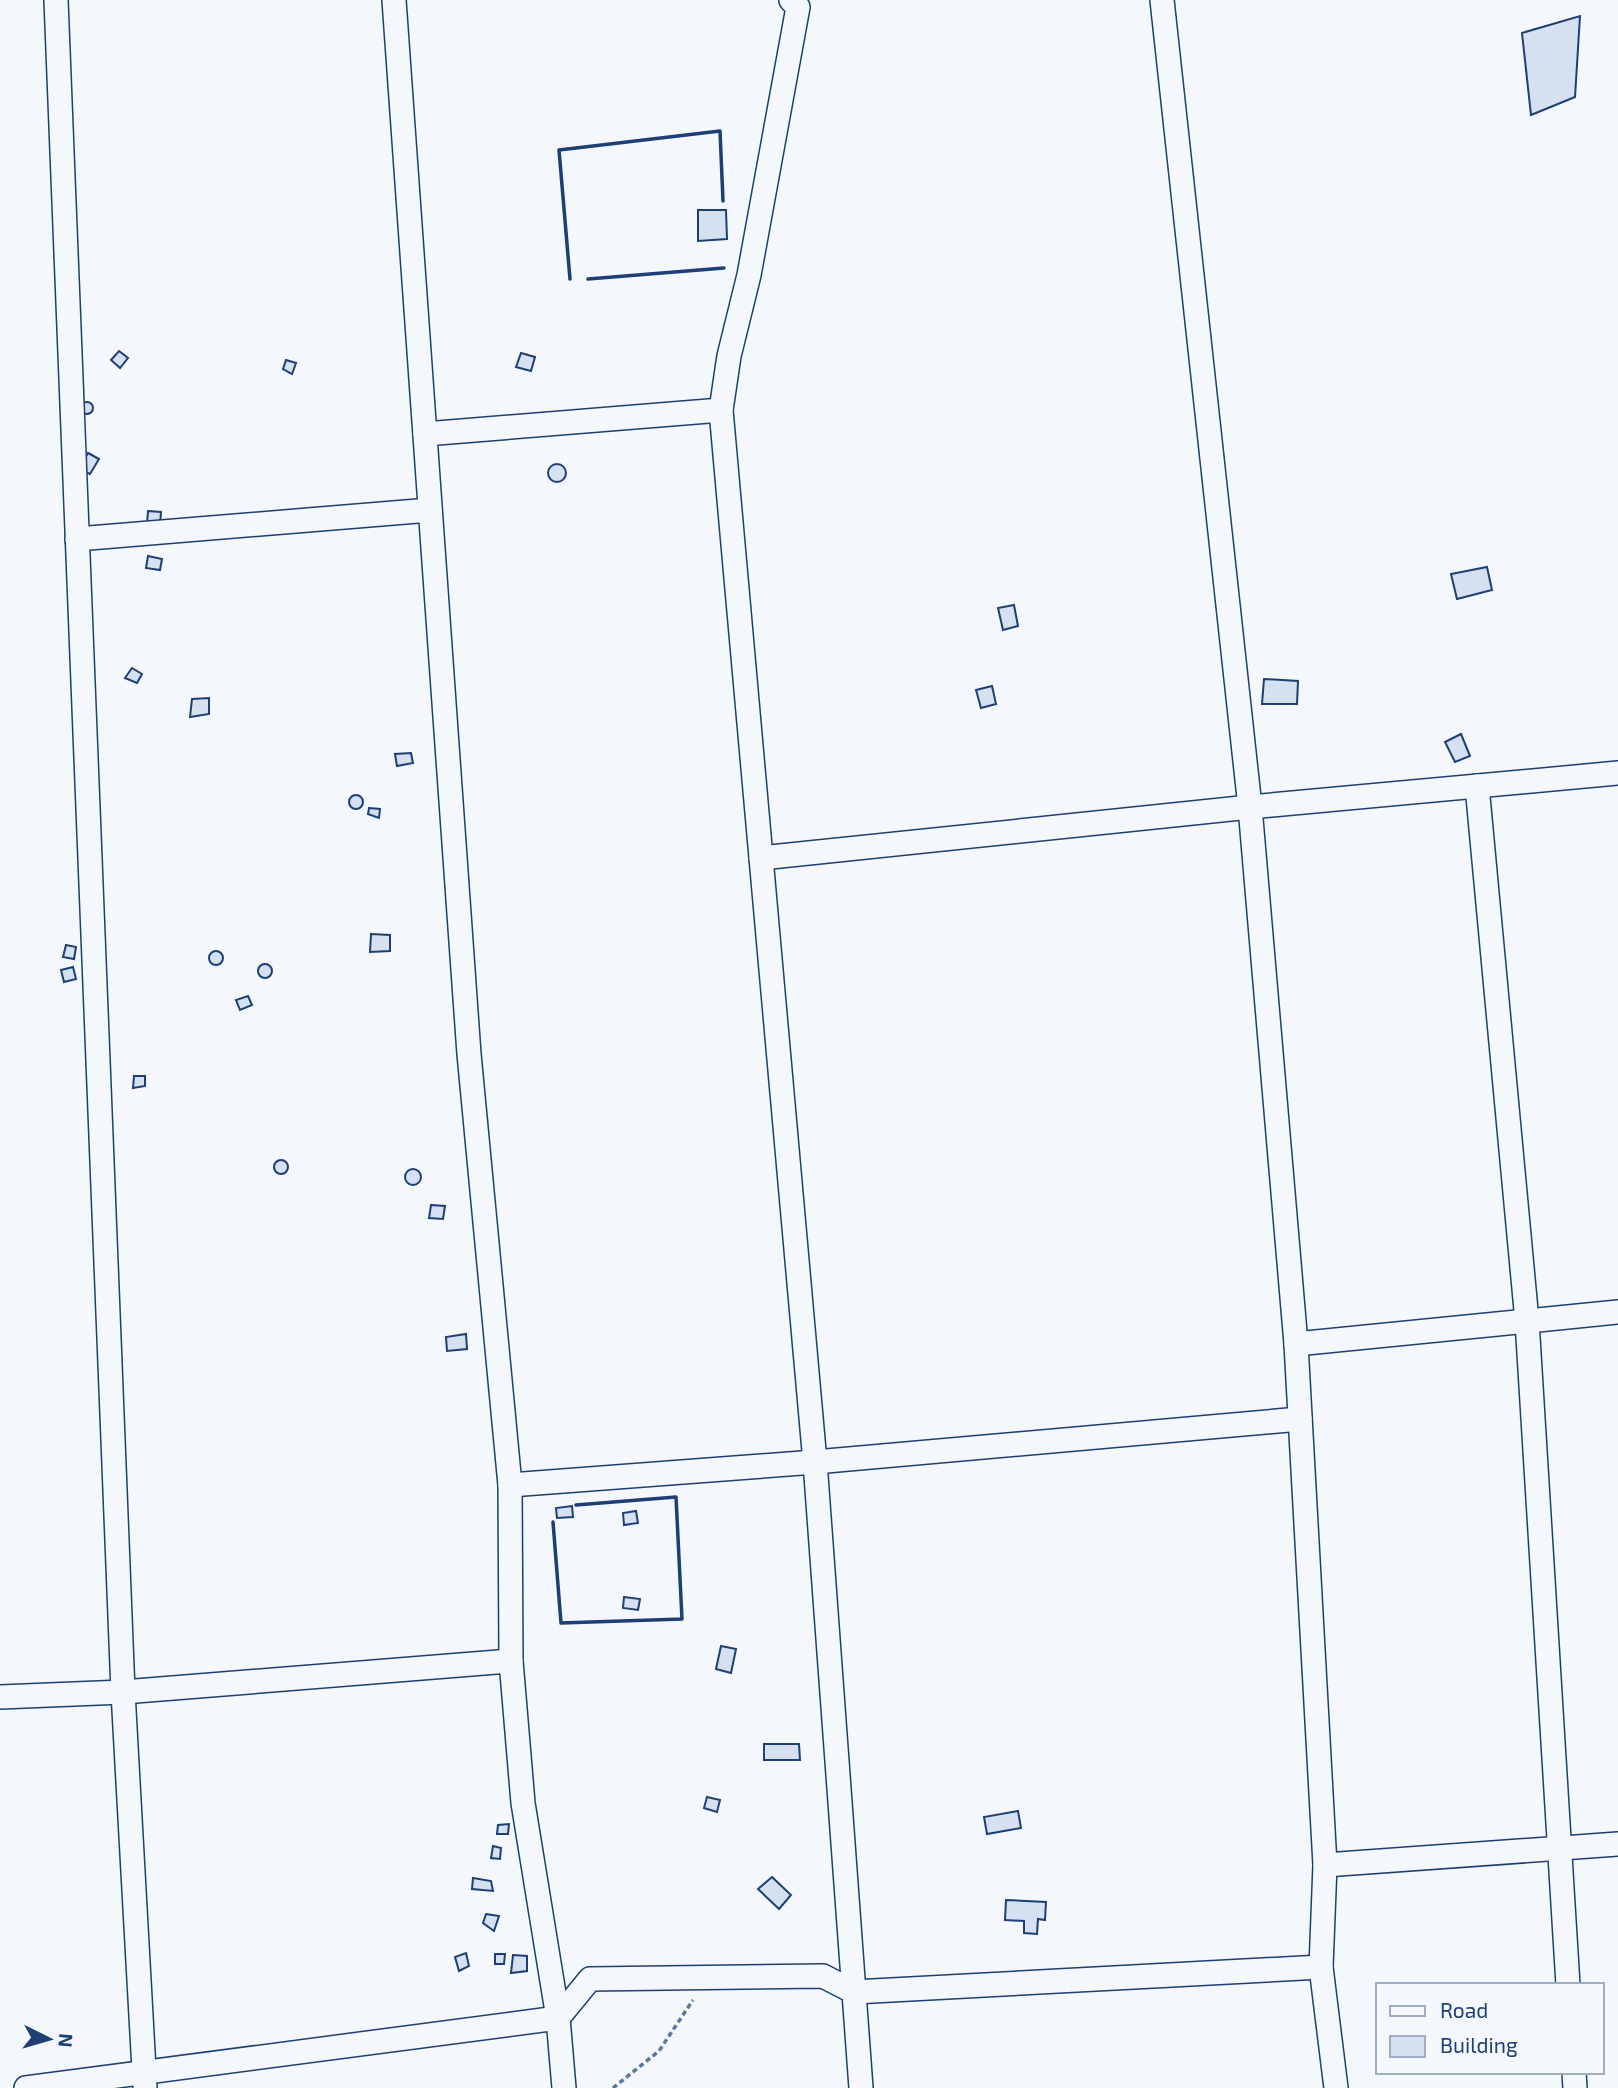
<svg xmlns="http://www.w3.org/2000/svg" width="1618" height="2088" font-family="'Exo 2',sans-serif">
<style>
.building{fill:#d5e0f0;stroke:#1d3f73;stroke-width:2}
.lines{fill:none;stroke-linecap:round;stroke-linejoin:round}
.minor-casing{stroke:#1d3f73;stroke-width:26}
.path{stroke:#5e769c;stroke-width:3.5;stroke-dasharray:5 3.5;stroke-linecap:butt}
.minor{stroke:#f4f7fb;stroke-width:23}
.wall{stroke:#1d3f73;stroke-width:3.5}
</style>
<rect width="100%" height="100%" fill="#f4f7fb"/>
<g class="building">
<path d="M1580,16L1575,97L1531,115L1522,33Z"/>
<path d="M698,210H726L727,239L698,241Z"/>
<path d="M119,351L128,358L120,368L111,360Z"/>
<path d="M521,353L535,357L531,371L516,367Z"/>
<path d="M286,360L296,363L292,374L283,369Z"/>
<circle cx="87" cy="408" r="6"/>
<path d="M88,453L99,459L90,474L79,469Z"/>
<circle cx="557" cy="473" r="9"/>
<path d="M148,511L161,512L160,525L147,524Z"/>
<path d="M148,556L162,559L160,570L146,568Z"/>
<path d="M1487,567L1492,590L1457,599L1451,574Z"/>
<path d="M1014,605L1018,626L1003,630L998,608Z"/>
<path d="M132,668L142,674L137,683L125,678Z"/>
<path d="M1264,679L1298,681L1297,704H1262Z"/>
<path d="M992,686L996,704L981,708L976,690Z"/>
<path d="M209,698V714L190,717L192,699Z"/>
<path d="M1461,734L1470,756L1455,762L1445,742Z"/>
<path d="M411,753L413,763L397,766L395,754Z"/>
<circle cx="356" cy="802" r="7"/>
<path d="M369,808L380,809L379,818L368,814Z"/>
<path d="M371,934L390,935V951L370,952Z"/>
<path d="M66,945L76,947L74,959L63,957Z"/>
<circle cx="216" cy="958" r="7"/>
<circle cx="265" cy="971" r="7"/>
<path d="M73,967L76,979L64,982L61,970Z"/>
<path d="M248,996L252,1005L240,1010L236,1000Z"/>
<path d="M134,1076H145V1086L133,1088Z"/>
<circle cx="281" cy="1167" r="7"/>
<circle cx="413" cy="1177" r="8"/>
<path d="M431,1205L445,1206L443,1219L429,1218Z"/>
<path d="M466,1334L467,1349L447,1351L446,1337Z"/>
<path d="M572,1506L573,1517L557,1518L556,1508Z"/>
<path d="M636,1511L638,1523L624,1525L623,1513Z"/>
<path d="M624,1597L640,1599L638,1610L623,1608Z"/>
<path d="M721,1646L736,1649L731,1673L716,1669Z"/>
<path d="M764,1744H799L800,1760H764Z"/>
<path d="M707,1797L720,1800L717,1812L704,1808Z"/>
<path d="M1018,1811L1021,1828L987,1834L984,1817Z"/>
<path d="M509,1824L508,1834H497L498,1825Z"/>
<path d="M493,1846L501,1848L500,1859L491,1858Z"/>
<path d="M772,1877L791,1895L779,1909L758,1889Z"/>
<path d="M473,1878L491,1881L493,1891L472,1889Z"/>
<path d="M1006,1900L1046,1902L1045,1920L1038,1919L1037,1934L1024,1933V1921L1005,1920Z"/>
<path d="M486,1914L499,1916L494,1931L483,1923Z"/>
<path d="M466,1953L469,1966L459,1971L455,1957Z"/>
<path d="M495,1954H505L504,1964H495Z"/>
<path d="M513,1955L527,1956V1971L511,1973Z"/>
</g>
<g class="lines">
<defs>
<g id="minor">
<path d="M56,0L123,1692L145,2088"/>
<path d="M394,0L469,1054L510,1485L511,1661L523,1803L558,2018L564,2088"/>
<path d="M791,0L798,7L749,275L729,356L721,410L815,1462L861,2088"/>
<path d="M1162,0L1250,807L1296,1344L1325,1865L1321,1967L1336,2088"/>
<path d="M425,434L721,410"/>
<path d="M77,539L430,510"/>
<path d="M1477,786L1527,1321L1568,1985"/>
<path d="M761,858L1250,807L1618,773"/>
<path d="M1296,1344L1618,1312"/>
<path d="M510,1485L815,1462L1300,1419"/>
<path d="M0,1697L123,1692L511,1661"/>
<path d="M1325,1865L1618,1844"/>
<path d="M1574,2072L1575,2088"/>
<path d="M26,2088L558,2018L590,1979L823,1976L854,1992L1321,1967"/>
</g>
</defs>
<use href="#minor" class="minor-casing"/>
<path class="path" d="M613,2088L659,2051L693,2000"/>
<use href="#minor" class="minor"/>
<g class="wall">
<path d="M570,279L559,150L720,131L723,201"/>
<path d="M588,279L724,268"/>
<path d="M553,1522L561,1623L682,1619L676,1497L576,1505"/>
</g>
</g>
<rect x="1376" y="1983" width="228" height="91" fill="#f4f7fb" stroke="#9eadc5" stroke-width="2"/>
<rect x="1390" y="2006" width="35" height="10" fill="#f4f7fb" stroke="#9eadc5" stroke-width="2"/>
<text x="1440" y="2018" font-size="21" fill="#1d3f73">Road</text>
<rect x="1390" y="2036" width="35" height="21" fill="#d5e0f0" stroke="#9eadc5" stroke-width="2"/>
<text x="1440" y="2053" font-size="21" fill="#1d3f73">Building</text>
<g transform="translate(49 2039) rotate(95)" stroke="#f4f7fb" stroke-width="5" paint-order="stroke">
<path d="M0-5L12 26L0 18L-12 26Z" fill="#1d3f73"/>
<text y="-10" font-size="19" font-weight="bold" text-anchor="middle" fill="#1d3f73">N</text>
</g>
</svg>
